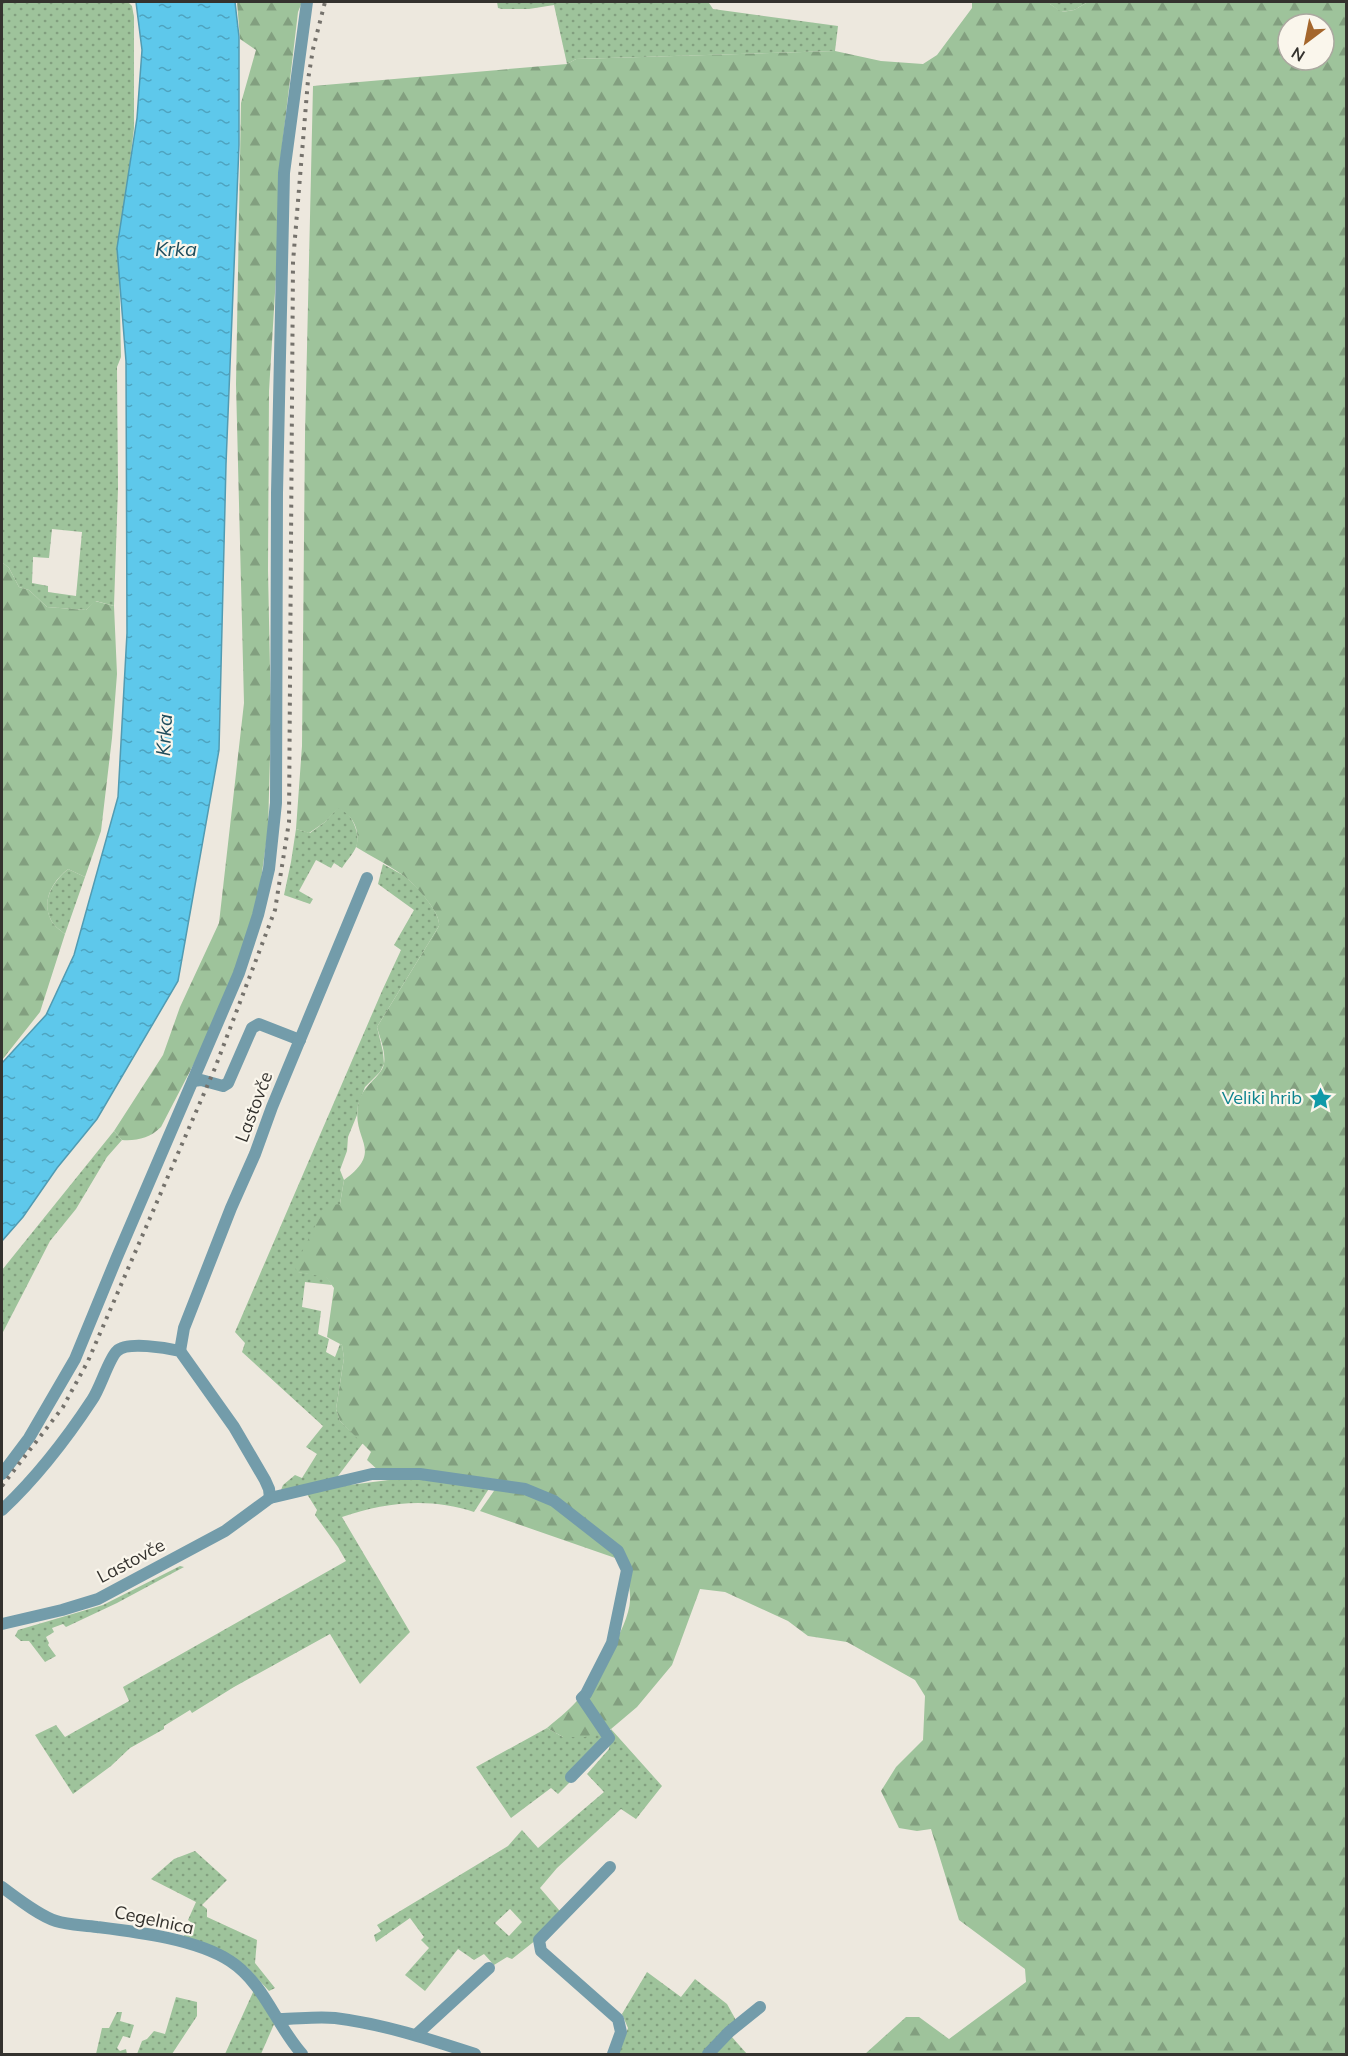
<svg xmlns="http://www.w3.org/2000/svg" width="1348" height="2056" font-family="Mulish,sans-serif">
<style>
.grass{fill:url(#grass-dots);fill-rule:evenodd}
.forest{fill:url(#forest-firs);fill-rule:evenodd}
.water{fill:url(#water-ripples);stroke:#519bb2;stroke-width:1.5}
.lines{fill:none;stroke-linecap:round;stroke-linejoin:round}
.street{stroke:#739caa;stroke-width:12}
.rail{stroke:#75726c;stroke-width:4;stroke-dasharray:3 6;stroke-linecap:butt}
.labels{text-anchor:middle;stroke-width:4.5;stroke-linejoin:round;paint-order:stroke}
.culture-label{font-size:18px;fill:#0d838f;stroke:#faf6ec;text-anchor:end}
.street-label{font-size:18px;fill:#34322e;stroke:#faf6ec}
.water-label{font-size:20px;font-style:italic;fill:#1f4d5c;stroke:#faf6ec}
</style>
<defs>
<pattern id="grass-dots" width="8" height="8" patternUnits="userSpaceOnUse" patternTransform="scale(1.5)"><rect width="8" height="8" fill="#9ec39b"/><path d="M2 2h.1M6 6h.1" fill="none" stroke="#829f7f" stroke-width="1.8" stroke-linecap="round"/></pattern>
<pattern id="forest-firs" width="22" height="20" patternUnits="userSpaceOnUse" patternTransform="scale(1.5)"><rect width="22" height="20" fill="#9ec39b"/><path d="M5 1l3.5 6h-7zM16 11l3.5 6h-7z" fill="#829f7f"/></pattern>
<pattern id="water-ripples" width="26" height="14" patternUnits="userSpaceOnUse" patternTransform="scale(1.5)"><rect width="26" height="14" fill="#5ec8eb"/><path d="M2 4q2-2 4 0t4 0M15 11q2-2 4 0t4 0" fill="none" stroke="#4ea3bf"/></pattern>
</defs>
<rect width="100%" height="100%" fill="#ede8de"/>
<g class="grass">
<path d="M2,2H128L132,6L134,17V128L119,256L121,357L117,367L118,488L114,606L96,601L86,610L47,607L29,590L19,587L9,568L2,562ZM52,529L82,532L76,596L48,592V586L32,583L33,557L49,558Z"/>
<path d="M497,2H699L709,3L713,9L838,26L835,51L576,59L567,64L554,5L529,9H502L498,8Z"/>
<path d="M1050,2H1088L1074,10L1061,12L1050,4Z"/>
<path d="M338,807C347,812 350,815 354,824C363,846 354,850 342,868L334,863L331,868L316,860L299,891L313,899L310,904L284,895L291,862L296,829L310,833L325,822Z"/>
<path d="M383,864C391,869 401,873 408,879C418,888 441,913 439,926L377,1027L383,1052L384,1064L380,1072L365,1087L358,1105L357,1115L348,1137L347,1151L340,1170L344,1180L340,1204L298,1272L326,1276L332,1285L305,1282L302,1307L321,1311L318,1334L329,1339L326,1352L335,1357L340,1344L342,1345L344,1358L336,1409L340,1421L363,1443L335,1480L281,1490L283,1485L295,1475L302,1478L317,1454L306,1447L323,1426L242,1352L245,1343L235,1332L382,991L401,950L394,945L414,910L378,884Z"/>
<path d="M68,869L85,877L65,934C60,930 53,925 51,920C41,900 53,882 68,869Z"/>
<path d="M114,1131L122,1140L107,1157L76,1209L50,1241L2,1334V1270Z"/>
<path d="M405,1478L490,1487L474,1512C430,1497 385,1502 342,1517L410,1632L360,1684L330,1634L234,1687L192,1713L190,1710L164,1726V1729L130,1748L111,1766L73,1794L35,1735L56,1725L65,1737L129,1701L123,1687L346,1561L338,1547L315,1515L317,1510L307,1494L341,1486Z"/>
<path d="M180,1566L184,1567L117,1603L66,1627L63,1624L52,1628L54,1632L46,1637L49,1643L48,1645L56,1656L45,1662L29,1641H21L15,1636L18,1630L103,1605Z"/>
<path d="M547,1728L563,1737L605,1731L586,1766L558,1794L551,1788L511,1818L476,1767Z"/>
<path d="M611,1729L662,1786L636,1819L621,1809L557,1868L540,1888L565,1917L512,1959L507,1957L494,1965L484,1954L474,1960L458,1949L425,1991L405,1975L429,1948L421,1940L424,1937L410,1918L376,1942L374,1935L381,1931L377,1925L508,1846L522,1830L538,1848L604,1792L587,1774L609,1749ZM510,1909L522,1922L509,1936L495,1923Z"/>
<path d="M195,1851L227,1880L202,1905L207,1909V1917L257,1940L255,1963L275,1988L269,1991L247,1967L184,1936L192,1923L188,1920L196,1902L151,1879L174,1859Z"/>
<path d="M647,1972L681,1997L695,1979L727,2004L737,2022L704,2054H618L628,2028L622,2014Z"/>
<path d="M254,1990L275,2022L261,2054H225Z"/>
<path d="M176,1997L197,2002V2016L172,2054H137L142,2041L147,2039L154,2031L165,2034Z"/>
<path d="M117,2012H122L120,2021L134,2025L130,2038L123,2036L117,2048L120,2051L126,2049L127,2054H96L102,2028H109Z"/>
<path d="M731,2036L747,2054H714Z"/>
</g>
<g class="forest">
<path d="M237,2H302L298,12L279,172L277,260L269,391L268,570L271,720L268,830L256,915L240,958L201,1050L161,1127C150,1138 137,1141 122,1140L114,1131L163,1055L180,1007L219,923L244,703L236,384L241,103L256,50L240,39Z"/>
<path d="M972,2H1050V4L1062,12L1074,10L1088,2H1346V2054H865L906,2017H919L949,2039L1026,1982L1025,1969L959,1920L931,1829L917,1831L899,1828L881,1791L896,1767L923,1740L925,1696L915,1680L847,1642L808,1636L788,1621L725,1592L700,1589L672,1665L637,1707L611,1729L585,1737H563L547,1728C556,1720 567,1712 575,1703C593,1685 629,1626 630,1601C631,1587 626,1572 621,1560L480,1511L496,1488C512,1491 528,1493 543,1500C568,1513 590,1534 613,1550L618,1544C595,1529 574,1508 550,1495C509,1474 426,1472 380,1472L367,1460L371,1452L340,1421L336,1409L344,1358L342,1345L327,1337L334,1288L326,1277L297,1272L295,1266L325,1206L340,1204L344,1180C385,1150 352,1141 358,1106C361,1085 381,1078 384,1064C386,1052 380,1038 377,1027L439,926C441,913 418,889 409,880C395,868 372,857 356,847C361,831 353,815 338,808L325,822L309,833L296,829L302,746L305,435L313,86L567,64L576,59L835,51L881,61L923,64L937,55L972,8ZM1288,24H1324V60H1288Z"/>
<path d="M2,562L9,568L19,587L29,590L47,607L86,610L95,601L114,606L117,674L112,738L101,831L85,877L68,869C53,881 41,900 51,920C53,925 60,930 65,934L40,1012L2,1060Z"/>
</g>
<path class="water" d="M136,2H235L239,37V145L226,464L219,750L178,981L97,1119L57,1168L23,1217L2,1241V1063L46,1015L74,955L118,797L127,633L126,361L117,248L137,118L142,50Z"/>
<g class="lines">
<g class="street">
<path d="M193,1081L201,1080L223,1086L228,1083L252,1028L259,1024L300,1040"/>
<path d="M180,1351L184,1328L231,1208L255,1154L272,1107L367,878"/>
<path d="M2,1474L29,1438L75,1359L117,1257L239,973L258,915L269,869L276,803L277,493L284,173L307,2"/>
<path d="M2,1510C35,1479 67,1438 92,1400C100,1389 109,1358 117,1351C127,1341 167,1348 180,1351L234,1427L265,1480L269,1489L270,1498"/>
<path d="M2,1624L62,1610L98,1599L225,1531L270,1498L372,1474H420L525,1489L554,1501L618,1551L627,1570L612,1643L586,1694L582,1698L609,1738L571,1777"/>
<path d="M610,1867L539,1940L541,1951L618,2019L621,2032L613,2054"/>
<path d="M2,1887C17,1898 38,1915 56,1921C68,1925 84,1925 97,1927C137,1932 196,1939 230,1961C264,1983 276,2025 302,2054"/>
<path d="M279,2019C297,2019 317,2016 335,2018C383,2024 429,2039 475,2054"/>
<path d="M416,2035L489,1968"/>
<path d="M708,2054L729,2032L760,2007"/>
</g>
<path class="rail" d="M2,1486L63,1407L88,1361L215,1068L275,910L289,822L293,262L308,80L313,49L325,2"/>
</g>
<defs>
<symbol id="sight-bare" viewBox="-9 -9 18 18"><path d="M0-6L1.8-2.2L6-1.7L2.9 1.2L3.7 5.4L0 3.3L-3.7 5.4L-2.9 1.2L-6-1.7L-1.8-2.2Z" fill="#0f9aa8" stroke="#faf6ec" stroke-width="2.5" paint-order="stroke"/></symbol>
</defs>
<g fill-rule="evenodd">
<use href="#sight-bare" x="1304" y="1082" width="33" height="33"/>
</g>
<g class="labels">
<g class="culture-label">
<text x="1302" y="1104">Veliki hrib</text>
</g>
<g class="street-label">
<text transform="translate(254 1107) rotate(-69)" y="6">Lastovče</text>
<text transform="translate(131 1561) rotate(-28)" y="6">Lastovče</text>
<text transform="translate(154 1920) rotate(12)" y="6">Cegelnica</text>
</g>
<g class="water-label">
<text x="176" y="256">Krka</text>
<text transform="translate(164 735) rotate(-87)" y="7">Krka</text>
</g>
</g>
<rect width="1348" height="2056" fill="none" stroke="#34322e" stroke-width="6"/>
<g transform="translate(1306 42) rotate(212)"><circle r="28" fill="#faf6ec" stroke="#aba8a0" stroke-width="1.5"/>
<path d="M0-4.5L10 22L0 15L-10 22Z" fill="#a4662c"/>
<text y="-9" font-size="16" font-weight="bold" text-anchor="middle" fill="#34322e">N</text>
</g>
</svg>
